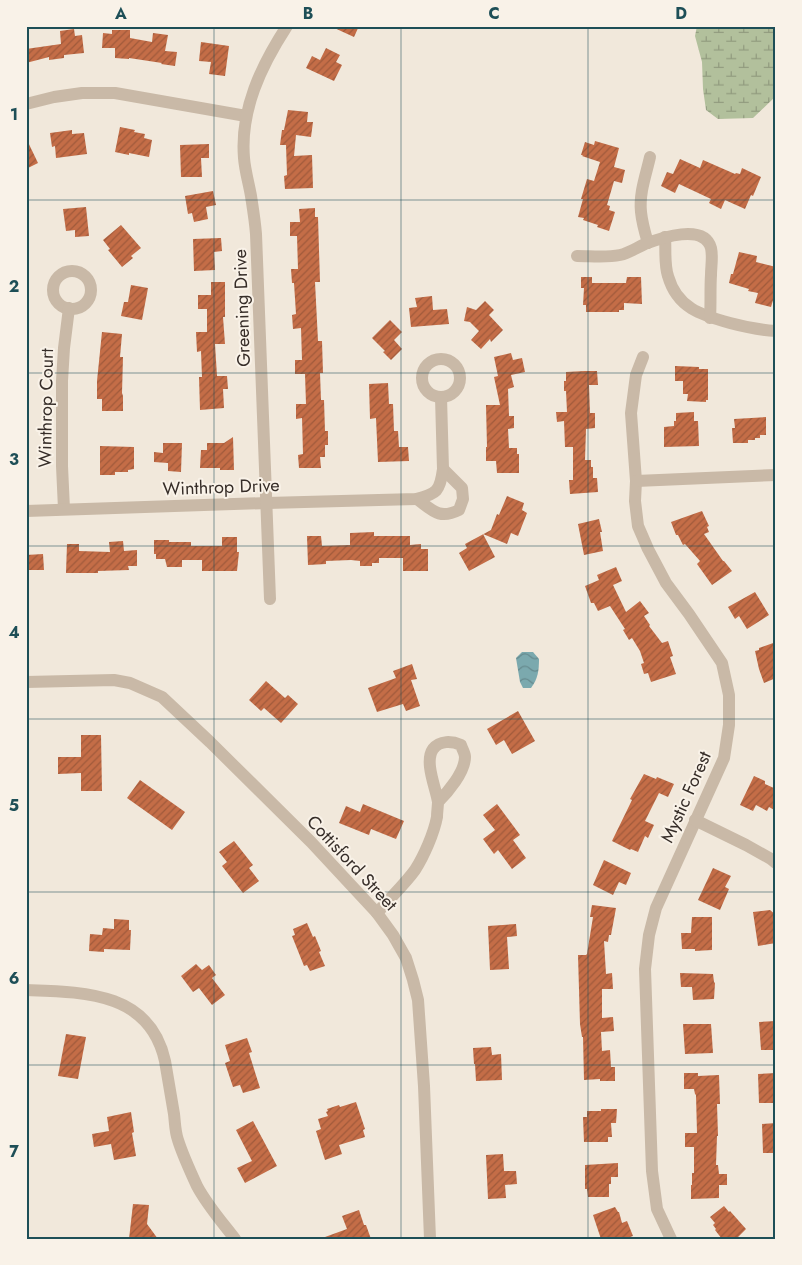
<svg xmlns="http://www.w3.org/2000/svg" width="802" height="1265" font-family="Jost,sans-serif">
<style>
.wetland{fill:url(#wetland-marsh)}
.water{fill:url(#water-waves)}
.building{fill:url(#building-hatch)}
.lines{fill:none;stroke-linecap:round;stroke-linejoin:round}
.minor{stroke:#c9b9a7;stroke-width:12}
.grid{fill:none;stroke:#1e4f57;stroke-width:1;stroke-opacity:0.55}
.labels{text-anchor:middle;stroke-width:4;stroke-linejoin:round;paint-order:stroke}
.street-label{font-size:18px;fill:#362d28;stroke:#f9f2e8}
.neatline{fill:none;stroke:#1e4f57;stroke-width:2}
.grid-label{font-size:16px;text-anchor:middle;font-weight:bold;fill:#1e4f57}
</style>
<defs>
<pattern id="wetland-marsh" width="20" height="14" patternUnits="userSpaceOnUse" patternTransform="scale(1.25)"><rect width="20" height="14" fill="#b2c09c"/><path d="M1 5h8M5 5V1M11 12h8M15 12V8" fill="none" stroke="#929c7f"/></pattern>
<pattern id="water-waves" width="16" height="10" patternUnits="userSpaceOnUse" patternTransform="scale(1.25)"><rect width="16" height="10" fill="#7ba9ae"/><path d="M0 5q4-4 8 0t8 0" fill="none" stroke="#668a8e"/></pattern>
<pattern id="building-hatch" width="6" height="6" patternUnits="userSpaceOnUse" patternTransform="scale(1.25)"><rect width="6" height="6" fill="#c46d47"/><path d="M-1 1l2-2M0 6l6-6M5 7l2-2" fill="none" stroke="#a05a3b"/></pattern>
</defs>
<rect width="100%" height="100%" fill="#f1e8db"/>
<path class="wetland" d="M697,26H776V96L753,118L718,119L706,110L703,89L702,62L695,36Z"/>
<path class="water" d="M522,652H533L539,659C539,670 538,679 531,688H523L520,682L516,658Z"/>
<g class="building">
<path d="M330,26H359L354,37Z"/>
<path d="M74,29L75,36L82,35L84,53L64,55V58L49,60V57L26,63V49L61,44L60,31Z"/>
<path d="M112,30H130V38L152,42L153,33L168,35L165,51L177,52L175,66L161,64L162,63L129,58V59L115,58V48H102L103,33L112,34Z"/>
<path d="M201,42L229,46L225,76L209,74L211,62L199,61Z"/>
<path d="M326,48L340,55L336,62L342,65L334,81L306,68L312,56L320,60Z"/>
<path d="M288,110L308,112L307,122H313L311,137L296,135L294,156L312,155L313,188L285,189L284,176L287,175L286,145H280L282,130H284Z"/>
<path d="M120,127L135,130L134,132L145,134L144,138L152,140L149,157L129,153V155L115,152Z"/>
<path d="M72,130V134L84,133L87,154L56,158L55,146L52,147L50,133Z"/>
<path d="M26,138L38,163L26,169Z"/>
<path d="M595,141L619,148L614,167L625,170L622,183L614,181L607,205L610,206L609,210L615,212L609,231L597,227L598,225L583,220L584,218L578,217L583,199H581L587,179L594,181L600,162L582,156L583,155H581L585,142L594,145Z"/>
<path d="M209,144V158H201L202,177H181L180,145Z"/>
<path d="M680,159L700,168L703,160L735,174L736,173L740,174L742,168L761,177L753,196L751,195L745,209L725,200L721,209L709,203L711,199L679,184L675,193L661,186L667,172L673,174Z"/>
<path d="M213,191L216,205L206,207L208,219L194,222L192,213L188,214L185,196Z"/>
<path d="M86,207L89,236L75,237V230L66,231L63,209Z"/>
<path d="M315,208V217H318L320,282H315L318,341H322L323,373H320L321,400H324L325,431H328V445H325V457H320L321,468H299L298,455L303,454L302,418L296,419V404H306L305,374H295V360H302L301,328L293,329L292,315L296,314L294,283H292L291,269H298L297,236H290V222H300L299,209Z"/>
<path d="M121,225L141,248L131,256L133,258L122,267L108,250L110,249L103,240Z"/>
<path d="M221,238L222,251L214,252L215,270L194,271L193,239Z"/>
<path d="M739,252L757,256L756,262L776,267V297H774L771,307L755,303L758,293L748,291L749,289L729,283L731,274H733Z"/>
<path d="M581,277H592V283H626L627,277H641L642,304L624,303V310H619V312H586V305H583L584,288H581Z"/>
<path d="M211,282H225V317H223L225,344H215L217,376H227L228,389H223L224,408L200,410L199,377H202L201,351L197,352L196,332H207V309H198V295H211Z"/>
<path d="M131,285L148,288L142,320L121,316L124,302H128Z"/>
<path d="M432,296L433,310L447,309L449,324L411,327L409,308L417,307L415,298Z"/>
<path d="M485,301L494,310L489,315L503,330L491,342L490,339L481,349L471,340L479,331L470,322L464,321L467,307L476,310Z"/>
<path d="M390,320L402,332L394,340L402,349L391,360L383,352L385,351L372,338Z"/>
<path d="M102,332L122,334L120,357H123L122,393L123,396V411H102V399H97V381Z"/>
<path d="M511,353L513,360L522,358L525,372L511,375L514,387L508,389L509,416H514V428L508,429L509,448H517V454H519V473H497L496,461H486V447H487L486,405H500L494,377L498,376L494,357Z"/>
<path d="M675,366L699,367V369H708V400H706V402L687,401L688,394H683V381H675Z"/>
<path d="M585,371H597L598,385H589L590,413H595V428L586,429L585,460H591V467H593V478H597L598,492L570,494L569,480H573V447H565L564,421L557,422L556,412H567L566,391H564V381H566V372Z"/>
<path d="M388,383L389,404H393L394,431H398L399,447H408L409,461L378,462L376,418L370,419L369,384Z"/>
<path d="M694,412V421H698L699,446L664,447V427L674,426V421H676V413Z"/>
<path d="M766,417V435H760V438H755V440H748V443H733L732,428H735L734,419Z"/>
<path d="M233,437L234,470H220V468H200L201,450H207V443H224Z"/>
<path d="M163,443H182L181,472L168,471V463L154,462V452L163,453Z"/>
<path d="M100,446L134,447V469L128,470V472H115V475H100Z"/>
<path d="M507,496L524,503L522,510L527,513L518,536L511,533L507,544L483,534L495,557L469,571L459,553L467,548L465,544L491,530L497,514L499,515Z"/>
<path d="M702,511L709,526L707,527L709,532L704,534L723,561H724L732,571L712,585L697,564L700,561L685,544L683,545L678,535H676L671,522Z"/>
<path d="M599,519L602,532H600L603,551L584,555L578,524Z"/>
<path d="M374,532V536H410V545L421,544V549H428V571H403V558H379V563H372V566H360V561L351,560L326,561V564L308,565L307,536H321L322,546L350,545V533Z"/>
<path d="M222,537H237V552H239L237,571H202V560H182V567H167L165,559H156V554H154V540H169V542H191V546H222Z"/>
<path d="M123,541L124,551L137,550V566H128L129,570L98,571V573H66L67,544H79V551L110,552L109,542Z"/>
<path d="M43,554L44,570H26V555Z"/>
<path d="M616,567L622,581L613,585L626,612L640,601L649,613L644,616L650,625L649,626L662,643L668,641L673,656L670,657L676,674L651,682L648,673L644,674L641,664L644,663L640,651L632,638L629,640L623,630L625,629L610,606L598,611L594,603H591L585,586L599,580L597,575Z"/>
<path d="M755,592L769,615L747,629L739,616L735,619L728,607Z"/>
<path d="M776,642V678L764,683L759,669L755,651L759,650V648Z"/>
<path d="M412,664L417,679L411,680L420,706L406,711L403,704L377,712L368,688L396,678L393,671Z"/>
<path d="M266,681L285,698L288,695L298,704L281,723L264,708L261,711L249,700Z"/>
<path d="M518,711L535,741L512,754L504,740L496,745L487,729Z"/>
<path d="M81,735H101L102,791H81V773L58,774V757H81Z"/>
<path d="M644,774L656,779L657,777L674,784L668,797L659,793L645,821L654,825L648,838L645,836L638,852L631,849L630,850L612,841L632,800L630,799Z"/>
<path d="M754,776L765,781V784L776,789V811L769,807L767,811L756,805L753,811L740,805Z"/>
<path d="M140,780L185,812L172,830L127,798Z"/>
<path d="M363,804L404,821L396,839L371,829L369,835L339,823L346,806L360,812Z"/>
<path d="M497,804L520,835L513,840L526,858L512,869L498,850L494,854L483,839L495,830L483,815Z"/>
<path d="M234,841L253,865L249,868L259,881L243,893L222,866L227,862L219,852Z"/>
<path d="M604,860L631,873L626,885L619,882L613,895L593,885Z"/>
<path d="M713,868L731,876L725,887L729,889L720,910L698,900Z"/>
<path d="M592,905L616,908L611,935H609L608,942L604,941L606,974L612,973L613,989H602V1018L613,1017L614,1031L601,1032L602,1051L610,1050L611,1067H615V1081H600V1079L584,1080L583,1037H582L580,1024L578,955H586L587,954L593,917H590Z"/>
<path d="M770,910L776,915V943L758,946L753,912Z"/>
<path d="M692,917H712V950L695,951V949H682L681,933H691Z"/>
<path d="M114,919L129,920V930H131L130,950L104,949V952L89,951L90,934L102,935L103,928L114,929Z"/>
<path d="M307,923L313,937L315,936L321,951L319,952L325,966L310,971L307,965L304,966L292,936L295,935L293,929Z"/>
<path d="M516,924L517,936L507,937L509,969L490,970L488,926Z"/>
<path d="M196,964L202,970L209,965L216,975L212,978L225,995L212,1005L199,988L193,992L181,976Z"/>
<path d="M680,973L713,974L714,982L715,983L714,999L693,1000L692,987H681Z"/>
<path d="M776,1021V1050H761L759,1022Z"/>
<path d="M683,1024H711L713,1053L685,1054Z"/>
<path d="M66,1034L86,1037L78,1079L58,1076Z"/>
<path d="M247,1038L252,1052L249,1053L260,1088L243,1093L240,1085L233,1087L225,1063L230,1061L225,1045Z"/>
<path d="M491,1047L492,1055L501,1054L502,1080L476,1081L475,1064H474L473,1048Z"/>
<path d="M684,1073H698V1076L719,1075L720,1104H717L718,1136H717L716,1165H718L719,1174H727V1185H719V1198L691,1199V1185H692V1173H694V1147H685V1133H697L696,1095L695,1094L694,1089H684Z"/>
<path d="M776,1073V1103H759L758,1074Z"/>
<path d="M356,1102L365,1129L363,1130L365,1137L339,1145L342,1154L325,1160L316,1131L321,1129L318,1119L328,1116L326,1112L328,1111L327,1109L339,1105L340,1107Z"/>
<path d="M601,1109H617L616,1123H611L612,1137H608V1142H584L583,1117H587V1111H601Z"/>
<path d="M131,1112L134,1132L132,1133L136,1156L114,1160L111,1144L94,1147L92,1134L109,1131L107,1117Z"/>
<path d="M253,1121L277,1166L245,1183L237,1168L252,1161L236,1130Z"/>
<path d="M776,1123V1153H763L762,1124Z"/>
<path d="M503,1154L504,1171H516L517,1184L505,1185L506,1198L488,1199L486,1155Z"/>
<path d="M618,1163V1177H611V1184H609V1197H588L587,1189H585V1165Z"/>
<path d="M133,1204L149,1205L147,1224L158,1239H129Z"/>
<path d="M724,1206L729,1212L730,1211L746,1229L736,1239H722L715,1230L716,1229L713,1225L715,1223L710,1217Z"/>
<path d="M615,1207L618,1212H619L622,1223L627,1221L633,1236L624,1239H601L593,1215Z"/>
<path d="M359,1210L364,1225H366L371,1239H325V1237L347,1229L342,1216Z"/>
</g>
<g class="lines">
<g class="minor">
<path d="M26,104L54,97L82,93H115L246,116"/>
<path d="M665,237C666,250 664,264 668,276C677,308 701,315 730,323C745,327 760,330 776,331"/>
<path d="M648,243C645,233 642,222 641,212C639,193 646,175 650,157"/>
<path d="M577,256C591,256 606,258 620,255C629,253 636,248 645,244C661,238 704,223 711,248C713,257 711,266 711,275C710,289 711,304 710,318"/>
<circle cx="72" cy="290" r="19"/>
<path d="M643,357L636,375L631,413L636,481L635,501L638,526L648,549L666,583L689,614L722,663L729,695V725L724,758L656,908L649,935L645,969L652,1171L657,1209L671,1239"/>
<circle cx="441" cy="378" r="19"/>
<path d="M636,481L776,475"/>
<path d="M417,499C432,510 439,520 459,510L463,499L462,488L443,469"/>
<path d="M64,509L62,466V381L64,348L69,308"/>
<path d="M26,511L267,503L416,499C437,494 440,491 443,469L441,397"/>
<path d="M270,599L256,234C255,221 253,209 251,196C249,184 245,171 244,158C240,110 261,66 287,26"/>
<path d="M26,682L114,680L130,683L162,697L210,742L311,842L377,913L393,935L406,958L413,980L418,1000L424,1086L430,1239"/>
<path d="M695,820L746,845L771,859L776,863"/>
<path d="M377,913C389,899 405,884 415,870C424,856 434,833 437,817C437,812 438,806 438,802C436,788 424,762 433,749C440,740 452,741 461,745C462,749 465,753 465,757C465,772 448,792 438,802"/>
<path d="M26,990C84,992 150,992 165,1061C168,1079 171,1096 174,1114C175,1122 175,1132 178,1140C182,1153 191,1173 197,1186C207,1205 222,1222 235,1239"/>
</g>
</g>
<path class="grid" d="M214,26V1239M401,26V1239M588,26V1239M26,200H776M26,373H776M26,546H776M26,719H776M26,892H776M26,1065H776"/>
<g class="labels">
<g class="street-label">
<text transform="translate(242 308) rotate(-92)" y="6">Greening Drive</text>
<text transform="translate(46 408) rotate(-89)" y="6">Winthrop Court</text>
<text transform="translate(221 487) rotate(-2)" y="6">Winthrop Drive</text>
<text transform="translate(686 797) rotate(-66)" y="6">Mystic Forest</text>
<text transform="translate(352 863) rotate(47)" y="6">Cottisford Street</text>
</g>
</g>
<rect width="802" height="1265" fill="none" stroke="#f9f2e8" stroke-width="55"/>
<rect x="28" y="28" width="746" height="1210" class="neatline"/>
<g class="grid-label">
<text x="121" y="19">A</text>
<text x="308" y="19">B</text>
<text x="494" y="19">C</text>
<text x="681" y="19">D</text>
<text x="14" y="120">1</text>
<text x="14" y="292">2</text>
<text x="14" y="465">3</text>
<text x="14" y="638">4</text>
<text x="14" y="811">5</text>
<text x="14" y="984">6</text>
<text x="14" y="1157">7</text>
</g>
</svg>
